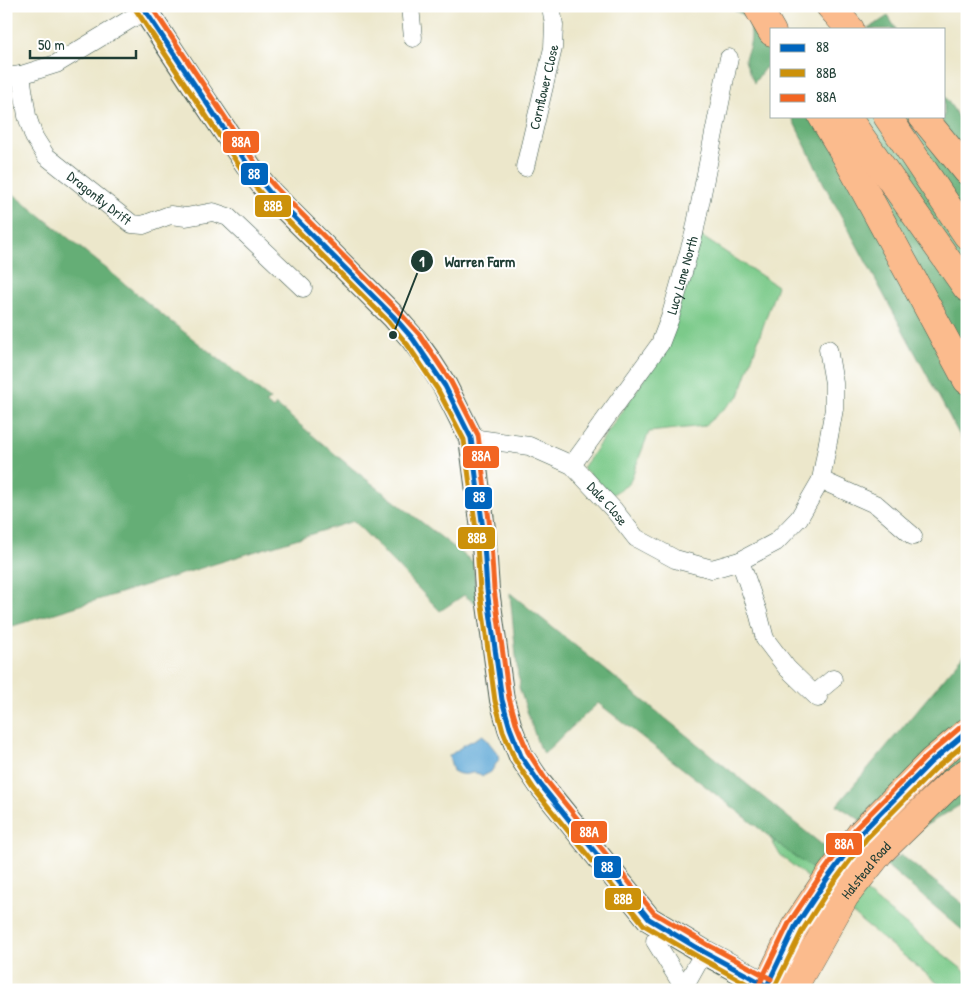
<svg xmlns="http://www.w3.org/2000/svg" width="973" height="996" font-family="'Patrick Hand',sans-serif">
<style>
.green{fill:#7cca8a;stroke:#4e845f}
.forest{fill:#65ae76;stroke:#427655}
.water{fill:#5ea8d6;stroke:#3e7285}
.lines{fill:none;stroke-linecap:round;stroke-linejoin:round}
.street-casing{stroke:#3e564b;stroke-width:19}
.secondary-casing{stroke:#3e564b;stroke-width:26}
.primary-casing{stroke:#3e564b;stroke-width:29}
.highway-casing{stroke:#3e564b;stroke-width:29}
.street{stroke:#fff;stroke-width:18}
.secondary{stroke:#fde4d1;stroke-width:24}
.primary{stroke:#fbbb8d;stroke-width:28}
.highway{stroke:#fbbb8d;stroke-width:28}
.bus-1-casing{stroke:#fff;stroke-width:9}
.bus-2-casing{stroke:#fff;stroke-width:9}
.bus-3-casing{stroke:#fff;stroke-width:9}
.bus-1{stroke:#0065bd;stroke-width:5}
.bus-2{stroke:#cc910a;stroke-width:5}
.bus-3{stroke:#f26522;stroke-width:5}
.labels{text-anchor:middle;stroke-width:4;stroke-linejoin:round;paint-order:stroke}
.street-label{font-size:14px;fill:#1f3d34;stroke:#fff}
.leader{fill:none;stroke:#1f3d34;stroke-width:2}
.callout-dot{fill:#1f3d34;stroke:#fff;stroke-width:2}
.mark-label{font-size:15px;text-anchor:middle;font-weight:bold;fill:#fff}
.callout-label{font-size:15px;text-anchor:middle;font-weight:bold;fill:#1f3d34;stroke:#fff;stroke-width:4;stroke-linejoin:round;paint-order:stroke}
.line-badge{stroke:#fff;stroke-width:2}
.badge-label{font-size:14px;text-anchor:middle;font-weight:bold;fill:#fff}
</style>
<rect width="100%" height="100%" fill="#fff"/>
<filter id="ink" filterUnits="userSpaceOnUse"><feTurbulence type="fractalNoise" baseFrequency=".02" numOctaves="2"/><feDisplacementMap in="SourceGraphic" scale="10" xChannelSelector="R" yChannelSelector="G"/><feConvolveMatrix kernelMatrix="1 2 1 2 8 2 1 2 1" color-interpolation-filters="sRGB"/></filter>
<filter id="wash" filterUnits="userSpaceOnUse"><feTurbulence type="fractalNoise" baseFrequency=".0096" numOctaves="4" result="noise"/><feDisplacementMap in="SourceGraphic" scale="20" xChannelSelector="R" yChannelSelector="G"/><feGaussianBlur stdDeviation="1.12" result="paint"/><feColorMatrix in="noise" values="0 0 0 0 0 0 0 0 0 0 0 0 0 0 0 0 0 1.4 0 .05"/><feComposite in="paint" operator="in"/></filter>
<g filter="url(#wash)">
<rect width="100%" height="100%" fill="#ece7cb"/>
<g class="green">
<path d="M701,236L777,286L739,396L704,426L649,432L629,484L611,495L583,468L662,353Z"/>
<path d="M749,800L967,973V990H946L780,855Z"/>
</g>
<g class="forest">
<path d="M734,6H749L772,40L767,45L772,53V64L764,69L754,83C752,77 746,65 745,60C745,56 748,51 749,48C753,33 752,16 735,11Z"/>
<path d="M888,16L896,29H868Z"/>
<path d="M944,96L954,110L967,136V449L824,184L791,116H944Z"/>
<path d="M6,188L108,270L161,314L270,399L266,403L273,409L276,405L353,469L473,562L477,605L464,595L440,611L354,521L6,628Z"/>
<path d="M510,593L831,852L817,872L791,854L740,813L598,703L544,753L539,747L519,687L520,682L518,676Z"/>
<path d="M967,651V801L896,843L837,805Z"/>
<path d="M901,855L967,907V934L886,865Z"/>
</g>
<path class="water" d="M483,735L498,754L499,759L491,772L483,776C472,769 470,776 461,774C458,774 456,772 453,771L449,756L464,745Z"/>
</g>
<g filter="url(#ink)">
<g class="lines">
<defs>
<g id="street">
<path d="M410,6L413,38"/>
<path id="s1" d="M21,75L27,116L34,137L46,156L132,224L143,225L170,215L186,217L213,212L228,217L303,288"/>
<path d="M6,77L21,75L56,64L144,11"/>
<path id="s2" d="M525,167L553,48L554,25L551,6"/>
<path id="s3" d="M471,438L529,446L572,465L614,510L636,538L675,559L712,569L740,561L776,542L799,518L821,480L834,409V383L828,349"/>
<path id="s4" d="M572,465L660,344L670,318L694,234L729,58"/>
<path d="M821,480L877,505L913,536"/>
<path d="M740,561L758,612L765,639L787,668L818,698"/>
<path d="M815,694L833,679"/>
<path d="M655,941L684,988"/>
<path d="M685,990L684,988L704,952"/>
</g>
<path id="secondary" d="M142,6L194,85L252,171L271,194L393,316L413,339L429,361L445,386L471,438L483,529L487,590L502,700L510,728L521,756L540,784L649,919L704,952L767,986"/>
<g id="primary">
<path d="M765,990L795,927L827,879L861,833L931,762L967,732"/>
<path id="s5" d="M792,990L845,896L880,852L949,785L967,772"/>
</g>
<g id="highway">
<path d="M757,6L772,32"/>
<path d="M830,6L850,29"/>
<path d="M822,116L846,156L967,380"/>
<path d="M846,116L967,288"/>
<path d="M887,116L967,235"/>
<path d="M922,116L967,171"/>
</g>
</defs>
<use href="#street" class="street-casing"/>
<use href="#secondary" class="secondary-casing"/>
<use href="#primary" class="primary-casing"/>
<use href="#highway" class="highway-casing"/>
<use href="#street" class="street"/>
<use href="#secondary" class="secondary"/>
<use href="#primary" class="primary"/>
<use href="#highway" class="highway"/>
<defs>
<g id="bus-1">
<path d="M142,6L252,171L271,194L393,316L413,339L445,386L471,438L483,529L487,590L502,700L510,728L521,756L540,784L649,919L704,952L767,986"/>
<path d="M765,990L795,927L827,879L861,833L931,762L967,732"/>
</g>
<g id="bus-2">
<path d="M136,10L246,176L266,199L388,321L407,344L438,390L464,440L476,530L480,591L495,701L503,731L515,760L534,789L644,925L700,958L758,990"/>
<path d="M773,990L802,931L833,883L867,838L936,768L967,742"/>
</g>
<g id="bus-3">
<path d="M151,6L258,167L277,189L398,311L419,334L451,382L478,435L490,528L494,589L509,698L517,726L528,752L546,780L654,913L708,945L771,979"/>
<path d="M758,987L789,923L821,875L855,829L926,757L962,726"/>
</g>
</defs>
<use href="#bus-1" class="bus-1-casing"/>
<use href="#bus-2" class="bus-2-casing"/>
<use href="#bus-3" class="bus-3-casing"/>
<use href="#bus-1" class="bus-1"/>
<use href="#bus-2" class="bus-2"/>
<use href="#bus-3" class="bus-3"/>
</g>
</g>
<g class="labels">
<g class="street-label">
<text dy="5" stroke="none"><textPath href="#s2" startOffset="82">Cornflower Close</textPath></text>
<text dy="5" stroke="none"><textPath href="#s1" startOffset="154">Dragonfly Drift</textPath></text>
<text dy="5" stroke="none"><textPath href="#s4" startOffset="222">Lucy Lane North</textPath></text>
<text dy="5" stroke="none"><textPath href="#s3" startOffset="158">Dale Close</textPath></text>
<text dy="5" stroke="none"><textPath href="#s5" startOffset="141">Halstead Road</textPath></text>
</g>
</g>
<path class="leader" d="M393 335L422 261"/>
<g class="callout-dot">
<circle cx="393" cy="335" r="5"/>
<circle cx="422" cy="261" r="12"/>
</g>
<g class="mark-label">
<text x="422" y="267">1</text>
</g>
<g class="callout-label">
<text x="480" y="267">Warren Farm</text>
</g>
<g class="line-badge">
<rect x="222" y="130" width="38" height="24" rx="5" fill="#f26522"/>
<rect x="240" y="162" width="29" height="24" rx="5" fill="#0065bd"/>
<rect x="254" y="194" width="38" height="24" rx="5" fill="#cc910a"/>
<rect x="462" y="445" width="38" height="24" rx="5" fill="#f26522"/>
<rect x="464" y="486" width="29" height="24" rx="5" fill="#0065bd"/>
<rect x="457" y="526" width="39" height="24" rx="5" fill="#cc910a"/>
<rect x="570" y="820" width="38" height="24" rx="5" fill="#f26522"/>
<rect x="825" y="832" width="38" height="24" rx="5" fill="#f26522"/>
<rect x="593" y="855" width="29" height="24" rx="5" fill="#0065bd"/>
<rect x="604" y="887" width="38" height="24" rx="5" fill="#cc910a"/>
</g>
<g class="badge-label">
<text x="241" y="147">88A</text>
<text x="254" y="179">88</text>
<text x="273" y="211">88B</text>
<text x="481" y="461">88A</text>
<text x="479" y="502">88</text>
<text x="477" y="543">88B</text>
<text x="589" y="837">88A</text>
<text x="844" y="849">88A</text>
<text x="607" y="872">88</text>
<text x="623" y="904">88B</text>
</g>
<rect width="973" height="996" fill="none" stroke="#fff" stroke-width="25"/>
<rect x="770" y="28" width="175" height="90" fill="#ffffff" stroke="#a5b1ae"/>
<rect x="780" y="44" width="25" height="8" fill="#0065bd" stroke="#a5b1ae"/>
<text x="816" y="52" font-size="15" fill="#1f3d34">88</text>
<rect x="780" y="69" width="25" height="8" fill="#cc910a" stroke="#a5b1ae"/>
<text x="816" y="78" font-size="15" fill="#1f3d34">88B</text>
<rect x="780" y="94" width="25" height="8" fill="#f26522" stroke="#a5b1ae"/>
<text x="816" y="102" font-size="15" fill="#1f3d34">88A</text>
<path d="M30 50v8h106v-8" fill="none" stroke="#1f3d34" stroke-width="2.5"/>
<text x="38" y="50" font-size="15" fill="#1f3d34" stroke="#ffffff" stroke-width="4" paint-order="stroke">50 m</text>
</svg>
